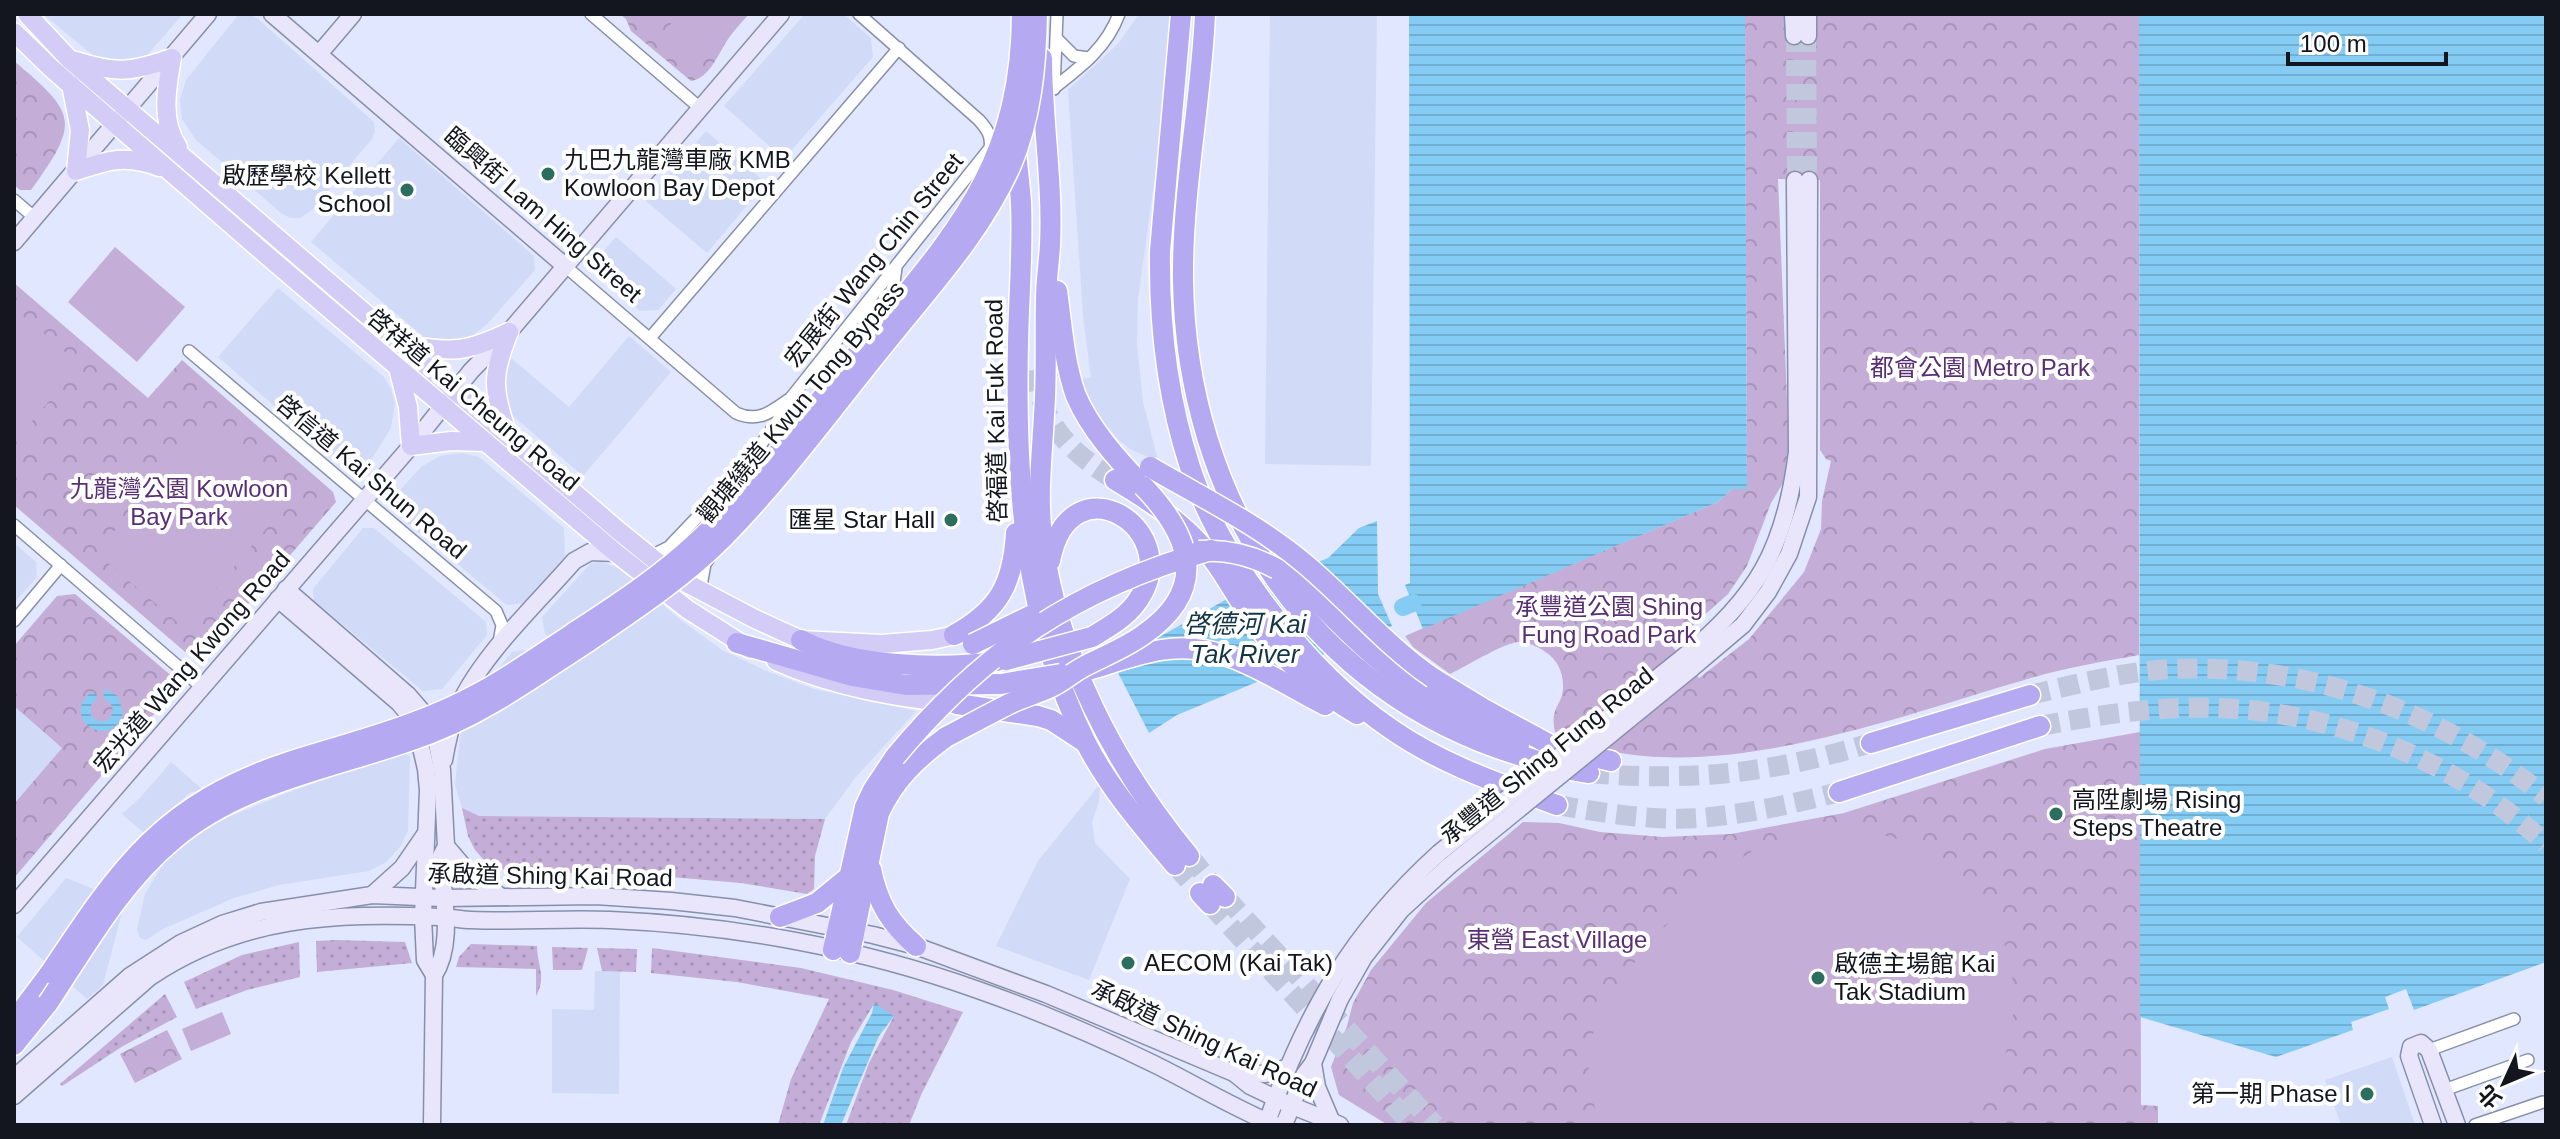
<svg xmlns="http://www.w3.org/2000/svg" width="2560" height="1139" font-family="Arial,'Noto Sans TC',sans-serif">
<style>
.built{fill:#d1daf7}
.grass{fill:url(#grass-dots)}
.forest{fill:url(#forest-crowns);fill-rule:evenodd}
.pitch{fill:#c4add7}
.water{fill:url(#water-rules)}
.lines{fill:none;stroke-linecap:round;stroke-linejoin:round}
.river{stroke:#84ccf4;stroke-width:18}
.secondary-tunnel{stroke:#c1c8dd;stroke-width:16;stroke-dasharray:16 8;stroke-linecap:butt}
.highway-tunnel{stroke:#c1c8dd;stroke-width:20;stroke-dasharray:20 10;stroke-linecap:butt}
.street-casing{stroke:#878faa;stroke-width:14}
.secondary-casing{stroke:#878faa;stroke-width:19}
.primary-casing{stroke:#fff;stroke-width:21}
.highway-casing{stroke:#fff;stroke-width:23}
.street{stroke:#fff;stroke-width:11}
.secondary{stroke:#e9e6fb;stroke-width:16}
.primary{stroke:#d3ccf7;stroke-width:18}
.highway{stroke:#b5aaf2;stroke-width:20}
.secondary-bridge-casing{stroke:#878faa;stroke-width:19;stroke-linecap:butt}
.highway-bridge-casing{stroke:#fff;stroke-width:23;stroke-linecap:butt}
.secondary-bridge{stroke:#e9e6fb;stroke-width:16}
.highway-bridge{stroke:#b5aaf2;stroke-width:20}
.poi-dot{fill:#2b6e60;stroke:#fff;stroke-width:3}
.labels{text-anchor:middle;stroke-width:8;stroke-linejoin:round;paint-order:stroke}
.poi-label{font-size:24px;fill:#13151f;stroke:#fff;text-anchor:start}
.street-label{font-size:24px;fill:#13151f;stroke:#fff}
.park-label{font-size:24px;fill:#582e75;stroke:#fff}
.water-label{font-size:26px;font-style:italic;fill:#143546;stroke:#fff}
</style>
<defs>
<pattern id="grass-dots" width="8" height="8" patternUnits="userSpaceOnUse" patternTransform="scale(2)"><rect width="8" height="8" fill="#c4add7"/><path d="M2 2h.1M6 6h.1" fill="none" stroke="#a894b8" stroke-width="1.8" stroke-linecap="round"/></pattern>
<pattern id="forest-crowns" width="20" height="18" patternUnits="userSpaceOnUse" patternTransform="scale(2)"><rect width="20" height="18" fill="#c4add7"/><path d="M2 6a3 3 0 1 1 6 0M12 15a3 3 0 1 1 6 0" fill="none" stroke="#a894b8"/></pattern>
<pattern id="water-rules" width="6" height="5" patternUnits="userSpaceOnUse" patternTransform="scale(2)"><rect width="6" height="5" fill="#84ccf4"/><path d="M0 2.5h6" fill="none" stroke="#71aed1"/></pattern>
</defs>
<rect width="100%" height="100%" fill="#e0e7fe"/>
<g class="built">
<path d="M43,14H183L148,54L137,60L123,61L95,57Z"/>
<path d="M239,14H249L258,19L374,122L375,131L372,139L311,211L300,218H290L281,213L196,140L182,119L180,99L186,80Z"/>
<path d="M805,14H843L871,38L873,57L784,159L724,106Z"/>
<path d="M1139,14H1172L1160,140L1138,299L1137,344L1143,402L1158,461L1132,450L1120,441L1090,408L1076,379L1091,378L1083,315L1068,90L1118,44Z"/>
<path d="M1270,14H1377L1371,466L1265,464Z"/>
<path d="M706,131L766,183L707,253L646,201Z"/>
<path d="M399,138L534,256L535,270L488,323L472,336L453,340L424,337L311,242Z"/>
<path d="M616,237L676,289L658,310L640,311L598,275L596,260Z"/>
<path d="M278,288L384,377L391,389L395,403L391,428L366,468H346L218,357Z"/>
<path d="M629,336L671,372L583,476L512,415L505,393V371L511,358L569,407Z"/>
<path d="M462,453L479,457L564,528L565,556L525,603L507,605L392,510V499L421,467L440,456Z"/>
<path d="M363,528H374L486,622L487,635L442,689L423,691L314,601L313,589Z"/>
<path d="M14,543L36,562L37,577L14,603Z"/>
<path d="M601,562L618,568L682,621L722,650L764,670L814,689L916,711L855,778L825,819L479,816L470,813L462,808L455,785L460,737L467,719L486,684L512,652L525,650L533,658L550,639L545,634L542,617L591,563Z"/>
<path d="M14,706L62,748L14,804Z"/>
<path d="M402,752L410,756L408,831L400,847L385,863L369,871L279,885L234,898L163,929L146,940L140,938L137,930L145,894L169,854L194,831L287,793Z"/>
<path d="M171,762L204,791L191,792L144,833L122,814L140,798Z"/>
<path d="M1100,784L1099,802L1092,822L1095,843L1130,879L1089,980L996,946L1038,861Z"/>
<path d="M66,878L125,901L103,985L87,999L17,937Z"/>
<path d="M595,971H620L619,1094L552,1093V1009L594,1010Z"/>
<path d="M2392,1057L2415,1125H2341L2325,1080Z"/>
</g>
<g class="grass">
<path d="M462,808L479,816L825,819L815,856L814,889L807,894L741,883L647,875L507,871L483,859L475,850L468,836Z"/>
<path d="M336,940L405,942L412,963L317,972L316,941Z"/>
<path d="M299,942L300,977L247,990L196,1009L184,982L242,955Z"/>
<path d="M471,944L537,946C537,965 547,977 536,996V969L456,967L459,957Z"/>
<path d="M552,947L588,948L582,970H553Z"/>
<path d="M597,948L637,949L636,972L602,971Z"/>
<path d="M652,948L801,968L893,990L963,1012L921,1095L909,1125H846L869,1063L894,1016L874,1004L851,1042L819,1125H778L791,1079L829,999L737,982L651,973Z"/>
<path d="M165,994L177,1017L123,1046L62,1086L60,1084Z"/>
</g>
<g class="forest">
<path d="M620,14H749C742,22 734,30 728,39C718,54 710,78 691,81L631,31L626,19Z"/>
<path d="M1745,14H2139V655C2100,662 2059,669 2021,681C1889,719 1686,798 1555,732C1549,706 1564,705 1563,685C1563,672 1557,660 1547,653C1539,647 1528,642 1518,642C1503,643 1465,667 1450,674L1413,647L1405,636L1718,502L1732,489H1747ZM1778,179L1820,180V450L1826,459L1831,461L1822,501L1821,529L1804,572L1749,639L1699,678L1671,645L1728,594L1747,566L1771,503L1786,478L1789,448Z"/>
<path d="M14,61C77,114 80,122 31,190H20L14,185Z"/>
<path d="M14,283L148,398L182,360L333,492L336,502L203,656L191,657L14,505Z"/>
<path d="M75,594L174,678L173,692L14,878V804L62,748L14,706V646L57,596Z"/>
<path d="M2140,732L2141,1105L2158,1106V1125H1388L1339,1095L1331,1067L1347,1026L1353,1003L1371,970L1426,903L1523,822L1559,823L1600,832L1663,837L1731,834L1844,813L2045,749Z"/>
<path d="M167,1030L182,1059L135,1083L120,1054Z"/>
</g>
<g class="pitch">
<path d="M679,14H733L695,59L663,33Z"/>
<path d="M115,247L185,307L137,362L68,302Z"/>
<path d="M14,308L80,365L14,442Z"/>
<path d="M211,417L298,491L183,627L96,553Z"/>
<path d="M1851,829C2004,845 2063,1007 1967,1125H1600C1591,1099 1585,1068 1591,1041C1605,980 1702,880 1756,849C1785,833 1819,830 1851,829Z"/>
<path d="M222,1012L231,1034L191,1051L182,1029Z"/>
</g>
<g class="water">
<path d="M1409,14H1745L1747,489H1732L1718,502L1423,629L1405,585L1410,583Z"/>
<path d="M2139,14H2546V962L2414,1010L2406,989L2385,997L2389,1009L2351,1022L2353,1030L2276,1057L2140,1017Z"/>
<path d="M1377,521L1378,594L1392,626L1177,715L1149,733L1113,663L1227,599L1328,558L1359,528Z"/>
<path d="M105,689L118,696L123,713C110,754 57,716 93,691L97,699L91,705V716L98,721H107C116,713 114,703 103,698Z"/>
<path d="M874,1003L894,1016L879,1036L841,1125H823L843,1068L872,1013Z"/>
</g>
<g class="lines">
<path class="river" d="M1403,607L1413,603"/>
<g class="secondary-tunnel">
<path d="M1794,36L1795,180"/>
<path d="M1808,36L1809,180"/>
</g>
<g class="highway-tunnel">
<path d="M1035,370C1041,424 1070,452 1115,480"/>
<path d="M2030,695C2077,684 2125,671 2174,669C2308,663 2442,712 2546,797"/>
<path d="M2040,726C2097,715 2157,706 2215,708C2336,711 2458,762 2546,844"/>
<path d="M1589,773C1691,782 1774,773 1871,743"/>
<path d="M1557,805C1603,813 1652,821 1699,818C1747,814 1793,804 1839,792"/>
<path d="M1189,856L1213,885"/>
<path d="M1175,865L1200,893"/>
<path d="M1225,897L1435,1125"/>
<path d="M1210,904L1412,1125"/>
</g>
<defs>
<g id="street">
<path d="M591,14L700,108"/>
<path d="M1057,39L1074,56L1089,58"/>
<path d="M1055,87C1082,66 1107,47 1119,14"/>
<path d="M1054,89L1057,14"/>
<path d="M14,200L35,218"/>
<path d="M565,266L736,413C758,423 771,412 788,400"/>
<path d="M896,268C894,281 891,294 902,303"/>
<path d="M861,315L897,299"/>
<path d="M650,338L899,48"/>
<path d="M189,351L496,611L502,625L499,643"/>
<path d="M14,525L203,688"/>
<path d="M651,556L669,547C712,501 761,455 790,399L990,148C992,136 987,129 979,120L859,14"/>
<path d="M700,591L705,564L709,558"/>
<path d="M14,621L61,565"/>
<path d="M2429,1050L2514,1019"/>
<path d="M2444,1090L2528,1060"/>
<path d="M2475,1125L2543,1102"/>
</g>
<g id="secondary">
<path d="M272,14L565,266"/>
<path d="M1793,14L1794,36"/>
<path d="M1808,14V36"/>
<path d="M319,54L353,14"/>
<path d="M14,242L208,14"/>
<path d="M286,589L408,695L427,717L437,743L442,770L446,846L441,856C442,894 455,943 434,975"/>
<path d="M278,599L399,703L415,722L426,769L428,790L423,917L425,960L434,975L432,1125"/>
<path d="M1682,658C1758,597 1785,548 1797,452L1795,180"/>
<path d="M1691,669L1743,625L1768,592L1789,554L1808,497L1809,180"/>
<path d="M444,760C447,744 450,727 456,712C478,658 536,605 574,561L590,552L616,553"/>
<path d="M446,846L469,873L500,896"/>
<path d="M372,895L402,868L426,833"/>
<path d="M14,905L411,446L471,371L509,332L781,14"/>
<path d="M1313,1063L1317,1087L1331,1120"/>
<path d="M1234,1073L1265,1074L1286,1068"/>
<path d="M14,1078L130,976L181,943L222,924L261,912L372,895L443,898L596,896L671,901L735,908L873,935L916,946L1046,994L1234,1073L1250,1086L1290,1105L1340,1125"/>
<path d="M14,1096L150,977C241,916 334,913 440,917C451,917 460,920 471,920C517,922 564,918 610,920C733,925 861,948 978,990C1038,1011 1099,1037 1156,1065C1196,1085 1234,1108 1275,1125"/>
<path d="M1267,1122C1306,1012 1352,932 1439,853"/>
<path d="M1284,1125L1304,1075L1313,1063L1340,999L1364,957L1401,910L1449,866"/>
<path d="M2433,1125L2409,1056L2411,1047L2421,1043L2429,1050L2457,1125"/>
</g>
<g id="primary">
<path d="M27,14L70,60L620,532L677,578L755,619L801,640L882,644L932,640L969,632"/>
<path d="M14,32L51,68L272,260L616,553L687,609L750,649"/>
<path d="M76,61C117,74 132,72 172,58C167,86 160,121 178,147"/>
<path d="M71,85L80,130L76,171C108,160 127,154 159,167"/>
<path d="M407,345C453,353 467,352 509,332"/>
<path d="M398,368L408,407L411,446L451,441L486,442"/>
<path d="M507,433C493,388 491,376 509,332"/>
<path d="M776,661C834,687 895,697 957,704"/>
</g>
<g id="highway">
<path d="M1181,14L1160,251C1159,325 1167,397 1190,467C1220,561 1310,674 1391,729C1441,764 1500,784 1557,805"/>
<path d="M1205,14C1201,103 1182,191 1183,280C1186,499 1309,694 1525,757C1546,764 1567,770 1589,773"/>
<path d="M1042,58C1042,121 1053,182 1050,245C1049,263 1046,281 1046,300C1045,338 1047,376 1044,415C1042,454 1037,497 1042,536C1057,655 1113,764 1189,856"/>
<path d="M1016,149C1017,167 1020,185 1021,203C1023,249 1019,296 1018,342C1015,480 1023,617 1086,743C1109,788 1143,827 1175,865"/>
<path d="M1057,291C1062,326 1064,363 1076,396C1090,429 1118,460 1143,486"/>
<path d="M1115,480C1145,498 1175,517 1199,543C1221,565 1234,594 1252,619C1281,657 1315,690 1357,714"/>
<path d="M1050,561C1070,455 1190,531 1136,603C1125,618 1107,628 1092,637"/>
<path d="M1277,569C1313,593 1340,627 1373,655C1416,692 1467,721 1519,745"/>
<path d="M954,635C999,610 1013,584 1016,533"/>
<path d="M801,640C851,667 942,670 998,661"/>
<path d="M737,643L852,676L906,685L1001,684"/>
<path d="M1088,670C1112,663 1137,654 1161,650C1223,639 1273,679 1325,705"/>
<path d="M1433,678L1484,709L1556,748L1611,761"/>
<path d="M957,704L1038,716L1051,720L1086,743"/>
<path d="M1871,743L2030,695"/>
<path d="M1839,792L2040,726"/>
<path d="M871,869C878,904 890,923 916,946"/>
<path d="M1213,885L1225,897"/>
<path d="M1200,893L1210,904"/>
<path d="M780,917L817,903L850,876"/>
<path d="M833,950L865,807L873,790L895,757"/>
<path d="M850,953L879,813C894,780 916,759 946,737"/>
<path d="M14,1021L50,973"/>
<path d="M14,1045L48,1003"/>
</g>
</defs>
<use href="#street" class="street-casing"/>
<use href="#secondary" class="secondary-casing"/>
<use href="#primary" class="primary-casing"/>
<use href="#highway" class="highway-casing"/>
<use href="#street" class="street"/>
<use href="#secondary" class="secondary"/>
<use href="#primary" class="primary"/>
<use href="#highway" class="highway"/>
<defs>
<g id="secondary-bridge">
<path d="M1439,853L1682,658"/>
<path d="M1449,866L1691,669"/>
</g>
<g id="highway-bridge">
<path d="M1150,467C1203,498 1259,525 1305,564C1349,601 1386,646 1433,678"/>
<path d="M1199,551C1228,549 1252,555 1277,569"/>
<path d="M973,644L1030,616"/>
<path d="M1006,660L1092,637"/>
<path d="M1001,684L1061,674"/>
<path d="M946,737C967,726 989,714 1011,703C1024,697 1038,693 1051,687C1062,682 1072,673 1083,667C1102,657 1125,648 1143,635C1210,589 1191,536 1143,486"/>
<path d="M895,757C984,650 1076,588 1211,550"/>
<path d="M50,973C121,866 163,803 292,761C356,741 422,725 481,692C512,675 542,654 572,634C616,605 660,577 699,540C758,485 806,416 857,354C950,238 1021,172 1022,14"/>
<path d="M48,1003C86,946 120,884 173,840C240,783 329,769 409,741C440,731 469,717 496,701C528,682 558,661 589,641C636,609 683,578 723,538C783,477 834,406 888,340C932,285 982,231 1011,165C1031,118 1036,66 1037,14"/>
</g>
</defs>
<use href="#secondary-bridge" class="secondary-bridge-casing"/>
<use href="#highway-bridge" class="highway-bridge-casing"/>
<use href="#secondary-bridge" class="secondary-bridge"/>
<use href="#highway-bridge" class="highway-bridge"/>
</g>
<g class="poi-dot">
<circle cx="548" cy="174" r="8"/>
<circle cx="407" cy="190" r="8"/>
<circle cx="951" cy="520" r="8"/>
<circle cx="2056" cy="814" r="8"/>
<circle cx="1128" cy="963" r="8"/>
<circle cx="1818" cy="978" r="8"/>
<circle cx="2367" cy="1094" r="8"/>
</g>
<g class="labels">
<g class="poi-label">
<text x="564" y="168">九巴九龍灣車廠 KMB<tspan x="564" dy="28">Kowloon Bay Depot</tspan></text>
<text x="391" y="184" text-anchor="end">啟歷學校 Kellett<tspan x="391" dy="28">School</tspan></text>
<text x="935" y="528" text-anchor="end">匯星 Star Hall</text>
<text x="2072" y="808">高陞劇場 Rising<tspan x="2072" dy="28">Steps Theatre</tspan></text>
<text x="1144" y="971">AECOM (Kai Tak)</text>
<text x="1834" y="972">啟德主場館 Kai<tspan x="1834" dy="28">Tak Stadium</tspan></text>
<text x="2351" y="1102" text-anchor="end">第一期 Phase I</text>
</g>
<g class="street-label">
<text transform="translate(543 215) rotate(41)" y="8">臨興街 Lam Hing Street</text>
<text transform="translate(874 260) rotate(-51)" y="8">宏展街 Wang Chin Street</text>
<text transform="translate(473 400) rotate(40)" y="8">啓祥道 Kai Cheung Road</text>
<text transform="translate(801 402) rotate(-50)" y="8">觀塘繞道 Kwun Tong Bypass</text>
<text transform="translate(996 411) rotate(-91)" y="8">啓福道 Kai Fuk Road</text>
<text transform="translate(371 477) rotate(40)" y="8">啓信道 Kai Shun Road</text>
<text transform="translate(192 662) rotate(-49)" y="8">宏光道 Wang Kwong Road</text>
<text transform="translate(1547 756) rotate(-39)" y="8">承豐道 Shing Fung Road</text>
<text transform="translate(550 876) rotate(1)" y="8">承啟道 Shing Kai Road</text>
<text transform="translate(1204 1039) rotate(25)" y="8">承啟道 Shing Kai Road</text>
</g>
<g class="park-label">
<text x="1980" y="376">都會公園 Metro Park</text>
<text x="179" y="497">九龍灣公園 Kowloon<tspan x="179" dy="28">Bay Park</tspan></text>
<text x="1609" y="615">承豐道公園 Shing<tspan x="1609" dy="28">Fung Road Park</tspan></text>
<text x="1557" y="948">東營 East Village</text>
</g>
<g class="water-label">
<text x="1245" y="633">啓德河 Kai<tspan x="1245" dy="30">Tak River</tspan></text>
</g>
</g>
<rect width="2560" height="1139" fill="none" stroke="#13151f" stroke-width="32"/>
<g transform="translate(2504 1083) rotate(226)" stroke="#ffffff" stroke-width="6" paint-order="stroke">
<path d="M0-6L14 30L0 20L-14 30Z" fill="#13151f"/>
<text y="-12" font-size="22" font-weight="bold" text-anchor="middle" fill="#13151f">北</text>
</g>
<path d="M2288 52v12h158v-12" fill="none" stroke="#13151f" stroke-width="4"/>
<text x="2300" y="52" font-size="24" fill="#13151f" stroke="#ffffff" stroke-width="6" paint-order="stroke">100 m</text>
</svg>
